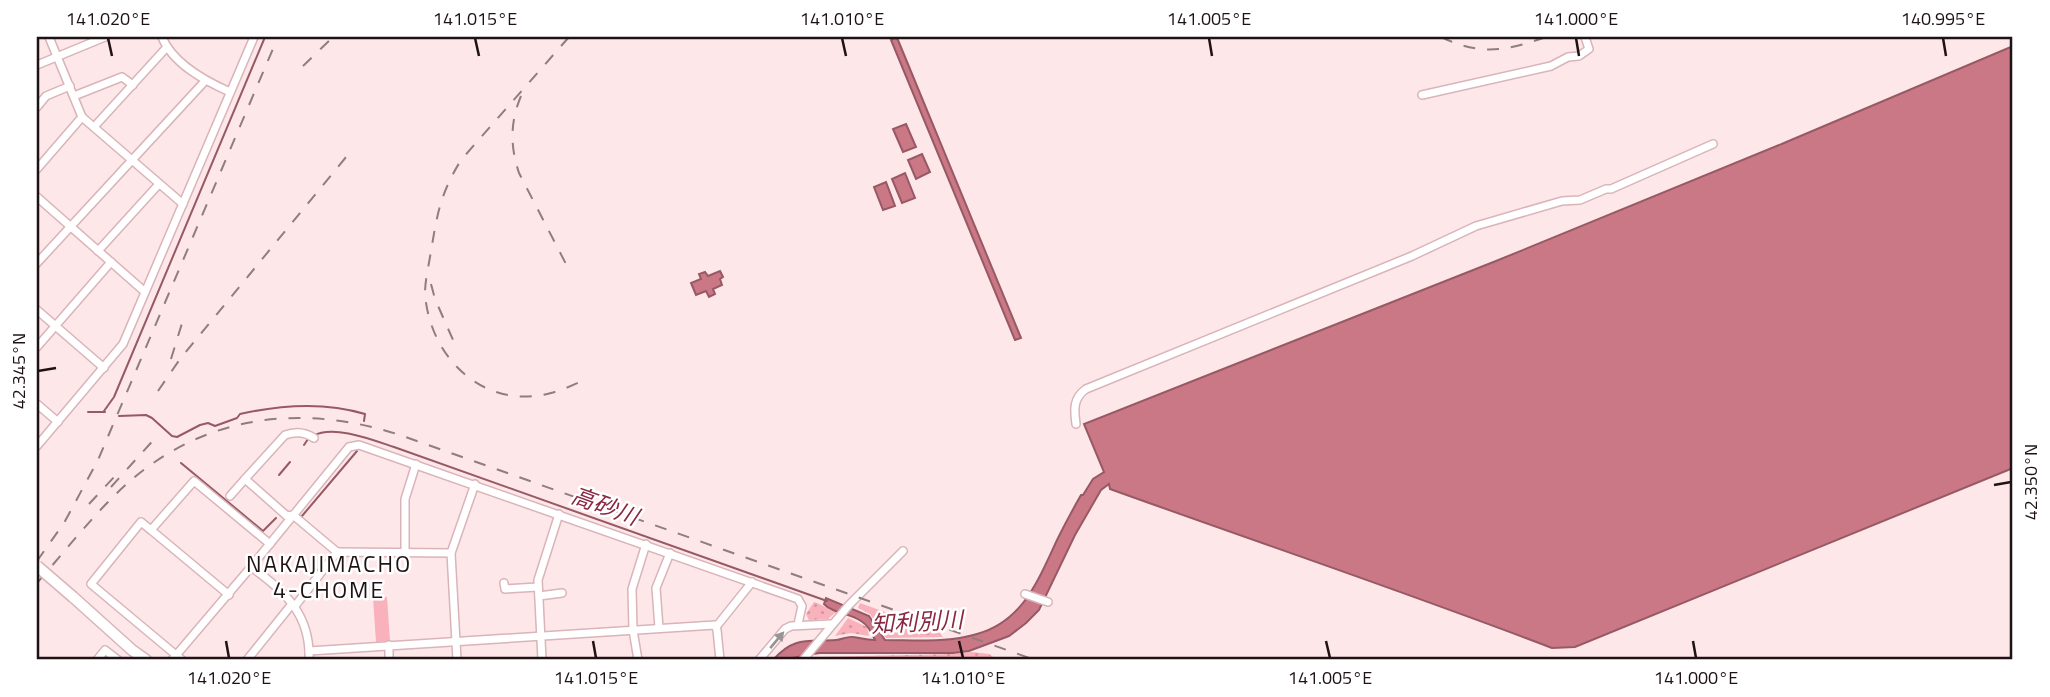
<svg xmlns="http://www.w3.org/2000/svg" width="2050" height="697" font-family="'Titillium Web','Noto Sans JP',sans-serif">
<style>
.grass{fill:url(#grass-dots)}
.park{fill:#f9b1bb}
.water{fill:#ca7886;stroke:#975964;stroke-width:2}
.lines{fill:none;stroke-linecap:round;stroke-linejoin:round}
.stream{stroke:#975964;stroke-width:2}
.minor-casing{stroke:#d9b4b9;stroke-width:10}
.highway-casing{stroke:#d9b4b9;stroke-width:13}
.minor{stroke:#fff;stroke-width:7}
.highway{stroke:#fff;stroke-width:10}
.rail{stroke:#8f7d7f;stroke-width:2;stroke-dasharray:12 12;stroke-linecap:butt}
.highway-bridge-casing{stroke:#d9b4b9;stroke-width:13;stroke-linecap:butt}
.highway-bridge{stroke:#fff;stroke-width:10}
.oneway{fill:#9a9495}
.ticks{fill:none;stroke:#1f1214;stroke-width:2.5}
.labels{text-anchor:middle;stroke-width:5;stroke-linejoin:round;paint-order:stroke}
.water-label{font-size:23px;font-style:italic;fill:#8a2841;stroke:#fff}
.neighbourhood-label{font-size:23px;letter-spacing:2px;fill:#1f1214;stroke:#fff}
.neatline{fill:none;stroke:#1f1214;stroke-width:2.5}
.ticks-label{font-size:18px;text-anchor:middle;fill:#1f1214}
</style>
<defs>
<pattern id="grass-dots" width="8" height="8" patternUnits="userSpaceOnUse" patternTransform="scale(1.75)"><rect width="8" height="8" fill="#f9b1bb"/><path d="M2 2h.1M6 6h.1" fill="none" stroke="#d597a0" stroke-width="1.8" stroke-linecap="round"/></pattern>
</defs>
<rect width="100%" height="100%" fill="#fee7e9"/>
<g class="grass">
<path d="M814,602C823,604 827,610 836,612L828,619L809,620L806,614Z"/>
<path d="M860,603L938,631L943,637L886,638L870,614L858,608Z"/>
<path d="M848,618L867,627L869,636L851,633L835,636Z"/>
<path d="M972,652L989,654L997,660L951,657L903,660H815L816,657L953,654Z"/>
</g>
<path class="park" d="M387,597L390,641L376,642L373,598Z"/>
<g class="water">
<path d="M895,38L898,40L1021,338L1015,340L891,40Z"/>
<path d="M2013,46V468L1575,647L1552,648C1406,592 1257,542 1110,489L1109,484L1101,490L1075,535L1039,610L1026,623L1009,636L969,651L953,653H820C802,655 791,660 773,660C794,636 808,642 836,640C841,640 847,636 853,637C861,638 865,640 875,640C872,633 868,625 861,621C850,613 833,614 824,604L826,598L869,616L885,640C915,640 947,643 977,634C1024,621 1039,578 1058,538C1065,524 1073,509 1081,495H1083L1093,479L1104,472L1084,424L1496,261L1784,143Z"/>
<path d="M906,124L916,147L903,152L893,129Z"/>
<path d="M922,154L930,172L916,179L908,160Z"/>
<path d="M905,173L915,198L902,203L892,179Z"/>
<path d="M886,182L895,206L883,210L874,187Z"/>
<path d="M720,271L723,277L720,279L722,285L713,289L715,294L709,297L706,291L696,295L691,283L701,279L699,274L705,272L708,276Z"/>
</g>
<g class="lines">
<g class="stream">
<path d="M104,411L114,397L265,37"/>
<path d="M88,412H105"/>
<path d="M119,416L146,415L152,418L172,436L177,437L200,425L208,423L215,426L237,418L240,414C280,405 325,402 365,414L364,421"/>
<path d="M313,436C333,424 373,440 394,447L827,601"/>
<path d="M304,445L308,439"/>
<path d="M181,463L263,531L276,518"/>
<path d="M279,475L290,462"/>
<path d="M302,516L357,451"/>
<path d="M1006,659L1010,660"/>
<path d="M1079,659L1083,660"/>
</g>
<defs>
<g id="minor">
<path d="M49,37L82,117L183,204"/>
<path d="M162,37C173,64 205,81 230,92"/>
<path d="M37,65L105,37"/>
<path d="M1422,95L1551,66L1568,57L1579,56L1589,49L1585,37"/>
<path d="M74,96L122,77L133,85"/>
<path d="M37,107L46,96L70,86"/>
<path d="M94,127L167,47"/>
<path d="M37,169L82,117"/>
<path d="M37,197L145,292"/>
<path d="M98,251L159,184"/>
<path d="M37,263L205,81"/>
<path d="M37,310L104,368"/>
<path d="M37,347L111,262"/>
<path d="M37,404L58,422"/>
<path d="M1076,424C1074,410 1073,398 1086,389L1412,256L1476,226L1562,201L1580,200L1606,189H1611L1713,144"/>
<path d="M314,438C305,432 296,431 285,435L245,479L287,516L293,515L337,552"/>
<path d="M37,446L123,344L254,37"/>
<path d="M230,496L245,479"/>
<path d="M151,530L229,595"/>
<path d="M405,552V499L416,464"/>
<path d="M451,553L457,660"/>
<path d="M251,567C285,591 311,615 309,660"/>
<path d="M504,583L505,589L538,587"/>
<path d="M1025,594L1048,602"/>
<path d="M539,596L562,593"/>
<path d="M295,606L337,552L451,553L475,484"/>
<path d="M716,627L752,582"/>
<path d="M659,628L656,588L670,553"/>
<path d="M389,645V660"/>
<path d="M309,651L715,625L717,630L720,660"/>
<path d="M97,660L105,650L118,660"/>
<path d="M172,660L251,567L349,447L359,445L798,599L802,606L798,624"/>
<path d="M182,660L91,584L141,522L151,530L194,481L270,544"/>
<path d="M247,660L292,604"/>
<path d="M542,660L538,580L559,514"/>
<path d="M638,660L633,630L632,589L646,544"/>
<path d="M759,660L785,629L791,626L832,624"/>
<path d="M803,660L849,605L903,551"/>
</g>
<path id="highway" d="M73,597L132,650L146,660"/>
</defs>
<use href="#minor" class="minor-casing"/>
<use href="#highway" class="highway-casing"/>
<use href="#minor" class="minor"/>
<use href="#highway" class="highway"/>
<g class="rail">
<path d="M569,37L461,160C439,196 437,216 430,257C428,269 425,281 425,294C430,358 484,411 551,393C563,390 575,384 586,379"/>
<path d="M1441,37C1481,56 1506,51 1546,37"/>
<path d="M303,66L333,37"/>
<path d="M521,96C510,122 510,146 519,173L566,264"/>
<path d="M431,284L435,299L457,349"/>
<path d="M171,359L183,320"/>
<path d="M158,391L180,359L351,151"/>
<path d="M111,487L158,435"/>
<path d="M89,504L115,476"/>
<path d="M37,561L64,523L98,460L278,37"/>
<path d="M37,583C67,549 96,511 130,481C209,413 305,404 400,435L1035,660"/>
</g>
<defs>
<path id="highway-bridge" d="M37,566L73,597"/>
</defs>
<use href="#highway-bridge" class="highway-bridge-casing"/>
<use href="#highway-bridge" class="highway-bridge"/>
</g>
<defs><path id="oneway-solid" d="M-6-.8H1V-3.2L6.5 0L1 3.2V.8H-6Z" transform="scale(1.75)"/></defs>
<use class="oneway" href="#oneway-solid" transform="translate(777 640) rotate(-50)"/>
<path class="ticks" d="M108,38L112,56M475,38L479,56M842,38L846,56M1209,38L1212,56M1576,38L1579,56M1943,38L1946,56M38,371L56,368M1994,485L2011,482M226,641L229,658M593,641L596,658M959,641L963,658M1326,641L1330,658M1693,641L1696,658"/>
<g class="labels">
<g class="water-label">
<text transform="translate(605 506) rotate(20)" y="8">高砂川</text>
<text transform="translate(917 622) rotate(-3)" y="8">知利別川</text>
</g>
<g class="neighbourhood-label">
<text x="329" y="572">NAKAJIMACHO<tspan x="329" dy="26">4-CHOME</tspan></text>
</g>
</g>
<rect width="2050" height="697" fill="none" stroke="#ffffff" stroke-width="77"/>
<rect x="38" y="38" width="1973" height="620" class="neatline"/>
<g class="ticks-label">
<text x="108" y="25">141.020°E</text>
<text x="475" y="25">141.015°E</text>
<text x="842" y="25">141.010°E</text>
<text x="1209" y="25">141.005°E</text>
<text x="1576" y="25">141.000°E</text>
<text x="1943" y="25">140.995°E</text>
<text transform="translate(19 371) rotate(-90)" y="6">42.345°N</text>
<text transform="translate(2031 482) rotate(-90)" y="6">42.350°N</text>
<text x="229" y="684">141.020°E</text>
<text x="596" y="684">141.015°E</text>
<text x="963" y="684">141.010°E</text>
<text x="1330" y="684">141.005°E</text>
<text x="1696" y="684">141.000°E</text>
</g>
</svg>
